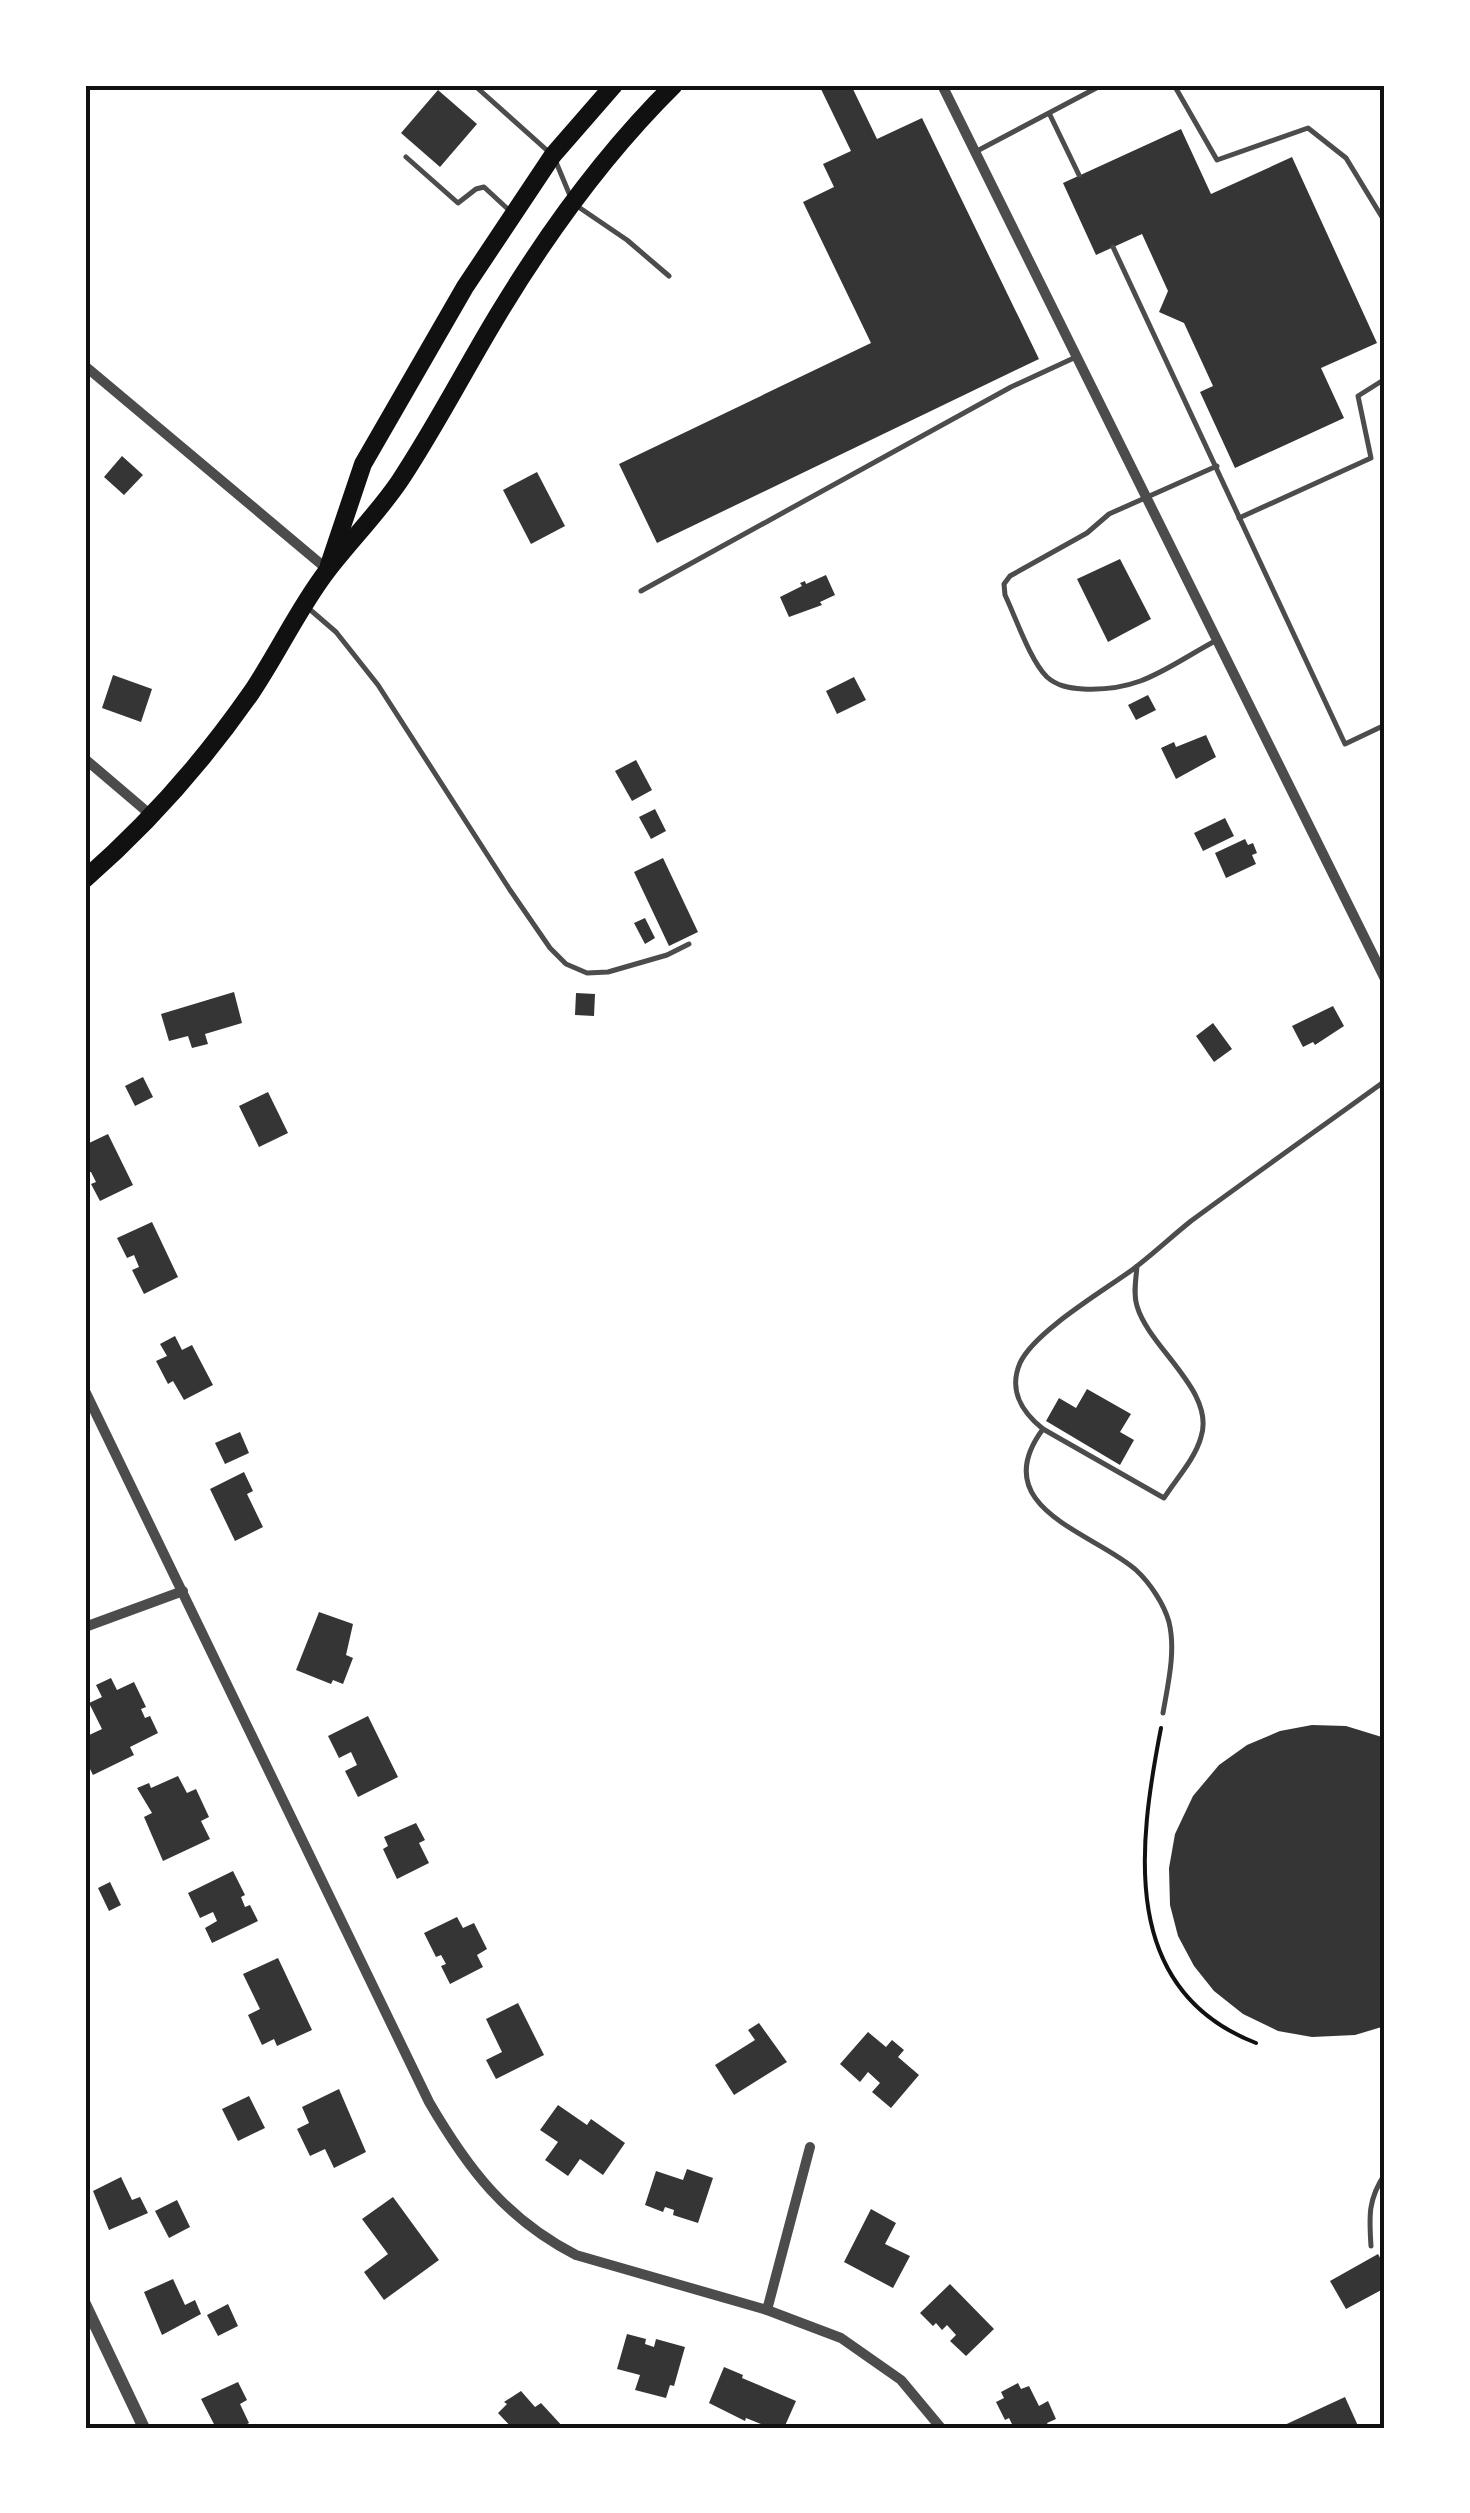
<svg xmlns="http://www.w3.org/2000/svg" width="1470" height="2513" font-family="Mulish,sans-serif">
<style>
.building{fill:#353535}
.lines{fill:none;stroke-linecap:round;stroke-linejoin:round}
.path{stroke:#111;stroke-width:4}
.service{stroke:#4c4c4c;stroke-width:5}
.minor{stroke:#4c4c4c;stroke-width:10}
.tertiary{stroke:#4c4c4c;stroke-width:12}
.primary{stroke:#111;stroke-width:18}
.neatline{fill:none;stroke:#111;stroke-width:4}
</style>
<rect width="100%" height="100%" fill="#fff"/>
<g class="building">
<path d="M819,85H851L877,139L922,118L1039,359L657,543L619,464L871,343L803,202L834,187L823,164L851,151Z"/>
<path d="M438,90L477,124L440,167L401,133Z"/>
<path d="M1181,129L1211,194L1292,157L1377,343L1321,368L1344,418L1235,468L1200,392L1213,386L1184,323L1159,312L1168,291L1142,234L1096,255L1063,183Z"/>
<path d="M122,456L143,475L124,495L104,477Z"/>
<path d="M537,472L565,526L531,544L503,490Z"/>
<path d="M1120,559L1151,619L1108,642L1077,579Z"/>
<path d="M826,575L835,595L820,602L822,605L789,617L780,597L802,586L800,583L805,581L806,584Z"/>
<path d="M113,675L152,689L141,722L102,708Z"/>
<path d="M854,677L866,700L837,714L826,691Z"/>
<path d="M1148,695L1156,710L1136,720L1128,705Z"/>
<path d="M1206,735L1216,757L1176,779L1161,748L1174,742L1176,747Z"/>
<path d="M636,760L652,790L632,801L615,771Z"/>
<path d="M655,809L666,831L651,839L639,817Z"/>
<path d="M1225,818L1234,836L1203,851L1194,833Z"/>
<path d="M1245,839L1248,845L1253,843L1257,853L1252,855L1256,864L1226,878L1215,853Z"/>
<path d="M663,858L698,932L669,946L634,872Z"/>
<path d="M645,918L655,938L645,944L634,923Z"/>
<path d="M234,992L242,1023L205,1034L208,1044L192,1048L188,1036L169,1041L161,1014Z"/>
<path d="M576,993L595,994L594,1016L575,1015Z"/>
<path d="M1333,1006L1344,1026L1315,1045L1313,1042L1303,1047L1292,1026Z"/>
<path d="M1213,1023L1232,1049L1214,1062L1196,1036Z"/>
<path d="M143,1077L153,1097L135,1106L125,1086Z"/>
<path d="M268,1092L288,1133L259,1147L239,1106Z"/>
<path d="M108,1134L133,1185L100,1201L91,1184L96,1182L91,1172H85V1145Z"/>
<path d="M152,1222L178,1277L144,1294L132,1270L139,1267L134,1255L127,1258L117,1238Z"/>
<path d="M175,1336L182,1350L192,1345L213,1385L184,1400L173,1381L168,1384L156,1361L167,1356L160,1344Z"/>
<path d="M1087,1389L1131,1414L1120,1432L1134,1440L1120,1465L1046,1421L1059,1398L1076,1408Z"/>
<path d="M240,1432L249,1453L225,1464L215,1443Z"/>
<path d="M244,1472L253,1491L247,1494L263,1527L235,1541L210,1489Z"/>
<path d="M319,1612L353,1624L346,1655L353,1658L343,1684L333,1680L331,1684L296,1670Z"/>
<path d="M111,1678L117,1690L134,1682L146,1707L141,1709L145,1718L150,1716L158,1733L130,1747L134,1755L93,1775L85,1759V1737L102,1729L89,1703L102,1697L96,1685Z"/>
<path d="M368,1716L398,1777L358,1797L345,1771L357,1765L351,1752L339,1758L328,1736Z"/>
<path d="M1312,1725L1346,1726L1385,1738V2026L1355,2035L1312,2037L1278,2031L1243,2014L1214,1991L1194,1966L1178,1936L1170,1905L1169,1868L1175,1834L1193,1796L1219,1765L1247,1745L1280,1731Z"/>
<path d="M178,1776L187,1793L196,1789L209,1817L201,1821L210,1839L163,1861L144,1817L152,1813L137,1788L149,1783L151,1788Z"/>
<path d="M416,1823L425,1840L419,1843L429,1863L397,1879L383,1849L388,1846L384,1837Z"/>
<path d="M233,1871L245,1895L241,1897L245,1907L250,1905L258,1921L212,1943L205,1928L217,1921L213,1912L200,1918L188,1893Z"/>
<path d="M110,1882L121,1905L109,1911L98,1888Z"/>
<path d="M457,1917L463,1928L474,1923L487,1949L477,1955L483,1967L450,1984L441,1966L446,1964L441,1955L436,1957L424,1933Z"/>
<path d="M278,1958L312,2030L277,2046L274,2039L262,2045L248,2015L260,2009L243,1974Z"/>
<path d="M518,2003L544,2055L496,2079L486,2060L502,2052L486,2019Z"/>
<path d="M759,2023L787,2062L734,2095L715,2065L755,2040L748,2030Z"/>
<path d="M868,2032L886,2047L892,2040L904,2050L898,2057L919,2075L891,2108L872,2092L880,2083L868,2072L860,2082L840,2064Z"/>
<path d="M339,2089L366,2152L334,2168L325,2149L310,2156L297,2129L309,2123L302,2107Z"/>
<path d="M249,2096L265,2128L238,2141L222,2109Z"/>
<path d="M558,2105L587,2125L591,2119L625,2143L603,2175L580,2159L568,2176L545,2160L558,2142L540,2130Z"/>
<path d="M687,2169L713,2178L698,2223L673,2215L674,2210L665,2207L663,2212L645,2205L656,2171L683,2180Z"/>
<path d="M121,2177L132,2200L140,2197L148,2213L109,2230L93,2191Z"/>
<path d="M393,2197L439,2260L384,2300L364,2272L388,2254L362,2219Z"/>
<path d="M177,2200L190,2227L169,2238L155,2211Z"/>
<path d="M871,2209L896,2223L885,2244L910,2256L893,2288L844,2262Z"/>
<path d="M1378,2254L1385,2267V2288L1346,2309L1330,2281Z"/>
<path d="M173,2279L185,2305L195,2300L201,2314L162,2335L144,2292Z"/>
<path d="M950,2284L994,2329L966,2356L950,2341L956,2335L947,2325L942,2330L936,2323L933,2326L920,2313Z"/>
<path d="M228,2304L238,2326L218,2336L207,2315Z"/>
<path d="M627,2334L646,2339L645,2344L654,2347L656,2339L685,2347L674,2386L670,2385L666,2398L635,2390L640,2375L617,2369Z"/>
<path d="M724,2367L743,2375L742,2378L796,2401L784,2428H771L746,2418L745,2421L709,2403Z"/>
<path d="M238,2382L247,2400L240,2404L249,2423L240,2428H216L201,2399Z"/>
<path d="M1018,2383L1021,2389L1029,2386L1039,2406L1048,2401L1056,2419L1047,2423L1050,2428H1014L1009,2418L1005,2420L996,2402L1004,2398L1001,2392Z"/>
<path d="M521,2391L535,2407L541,2403L564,2428H512L498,2413L507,2404L504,2402Z"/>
<path d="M1345,2397L1359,2428H1278Z"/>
</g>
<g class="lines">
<path class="path" d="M1161,1728C1138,1846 1119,1990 1256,2043"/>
<g class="service">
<path d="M474,85L550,153"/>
<path d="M1174,85L1217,160L1308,128L1346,158L1385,222"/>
<path d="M1050,115L1079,175"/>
<path d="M977,151L1102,85"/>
<path d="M406,157L458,203L476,189L484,187L511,212"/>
<path d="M556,162L571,198"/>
<path d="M577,206L627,240L669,276"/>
<path d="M1113,247L1345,744L1385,725"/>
<path d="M1239,518L1371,458L1358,396L1385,379"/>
<path d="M641,591L1011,387L1076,357"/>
<path d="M307,607L336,632L378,685L510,890L550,948L566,964L587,973L608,972L667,955L689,944"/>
<path d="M1217,640C1168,666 1142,692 1083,689C1069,688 1057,686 1047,677C1030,660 1016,618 1005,595L1004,584L1010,576L1087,533L1109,514L1217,466"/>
<path d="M1137,1266C1136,1279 1133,1294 1137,1306C1149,1348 1216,1391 1201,1437C1195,1459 1176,1479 1164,1498L1043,1429C1022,1412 1008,1391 1020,1363C1034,1332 1103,1291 1132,1270C1152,1255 1171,1237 1191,1221C1255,1174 1320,1128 1385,1081"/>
<path d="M1043,1429C984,1508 1095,1533 1136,1570C1150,1583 1164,1604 1169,1622C1176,1651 1168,1684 1163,1713"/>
<path d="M1371,2246C1369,2216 1368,2199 1385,2174"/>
</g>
<g class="minor">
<path d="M942,85L1385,979"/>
<path d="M85,366L328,570"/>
<path d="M85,759L152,816"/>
<path d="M85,1391L429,2102C468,2169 506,2219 576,2255L767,2310L841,2338L901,2380L941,2428"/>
<path d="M85,1627L183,1591"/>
<path d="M767,2310L810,2147"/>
</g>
<path class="tertiary" d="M85,2304L144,2428"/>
<g class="primary">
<path d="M329,565L363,464L465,287L553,155L614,85"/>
<path d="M85,879C149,823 203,762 251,693C278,653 298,609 327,571C350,541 377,514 399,482C435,428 465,369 499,313C548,232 606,152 674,85"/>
</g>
</g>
<rect width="1470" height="2513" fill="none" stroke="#ffffff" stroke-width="175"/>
<rect x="88" y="88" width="1294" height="2338" class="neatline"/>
</svg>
